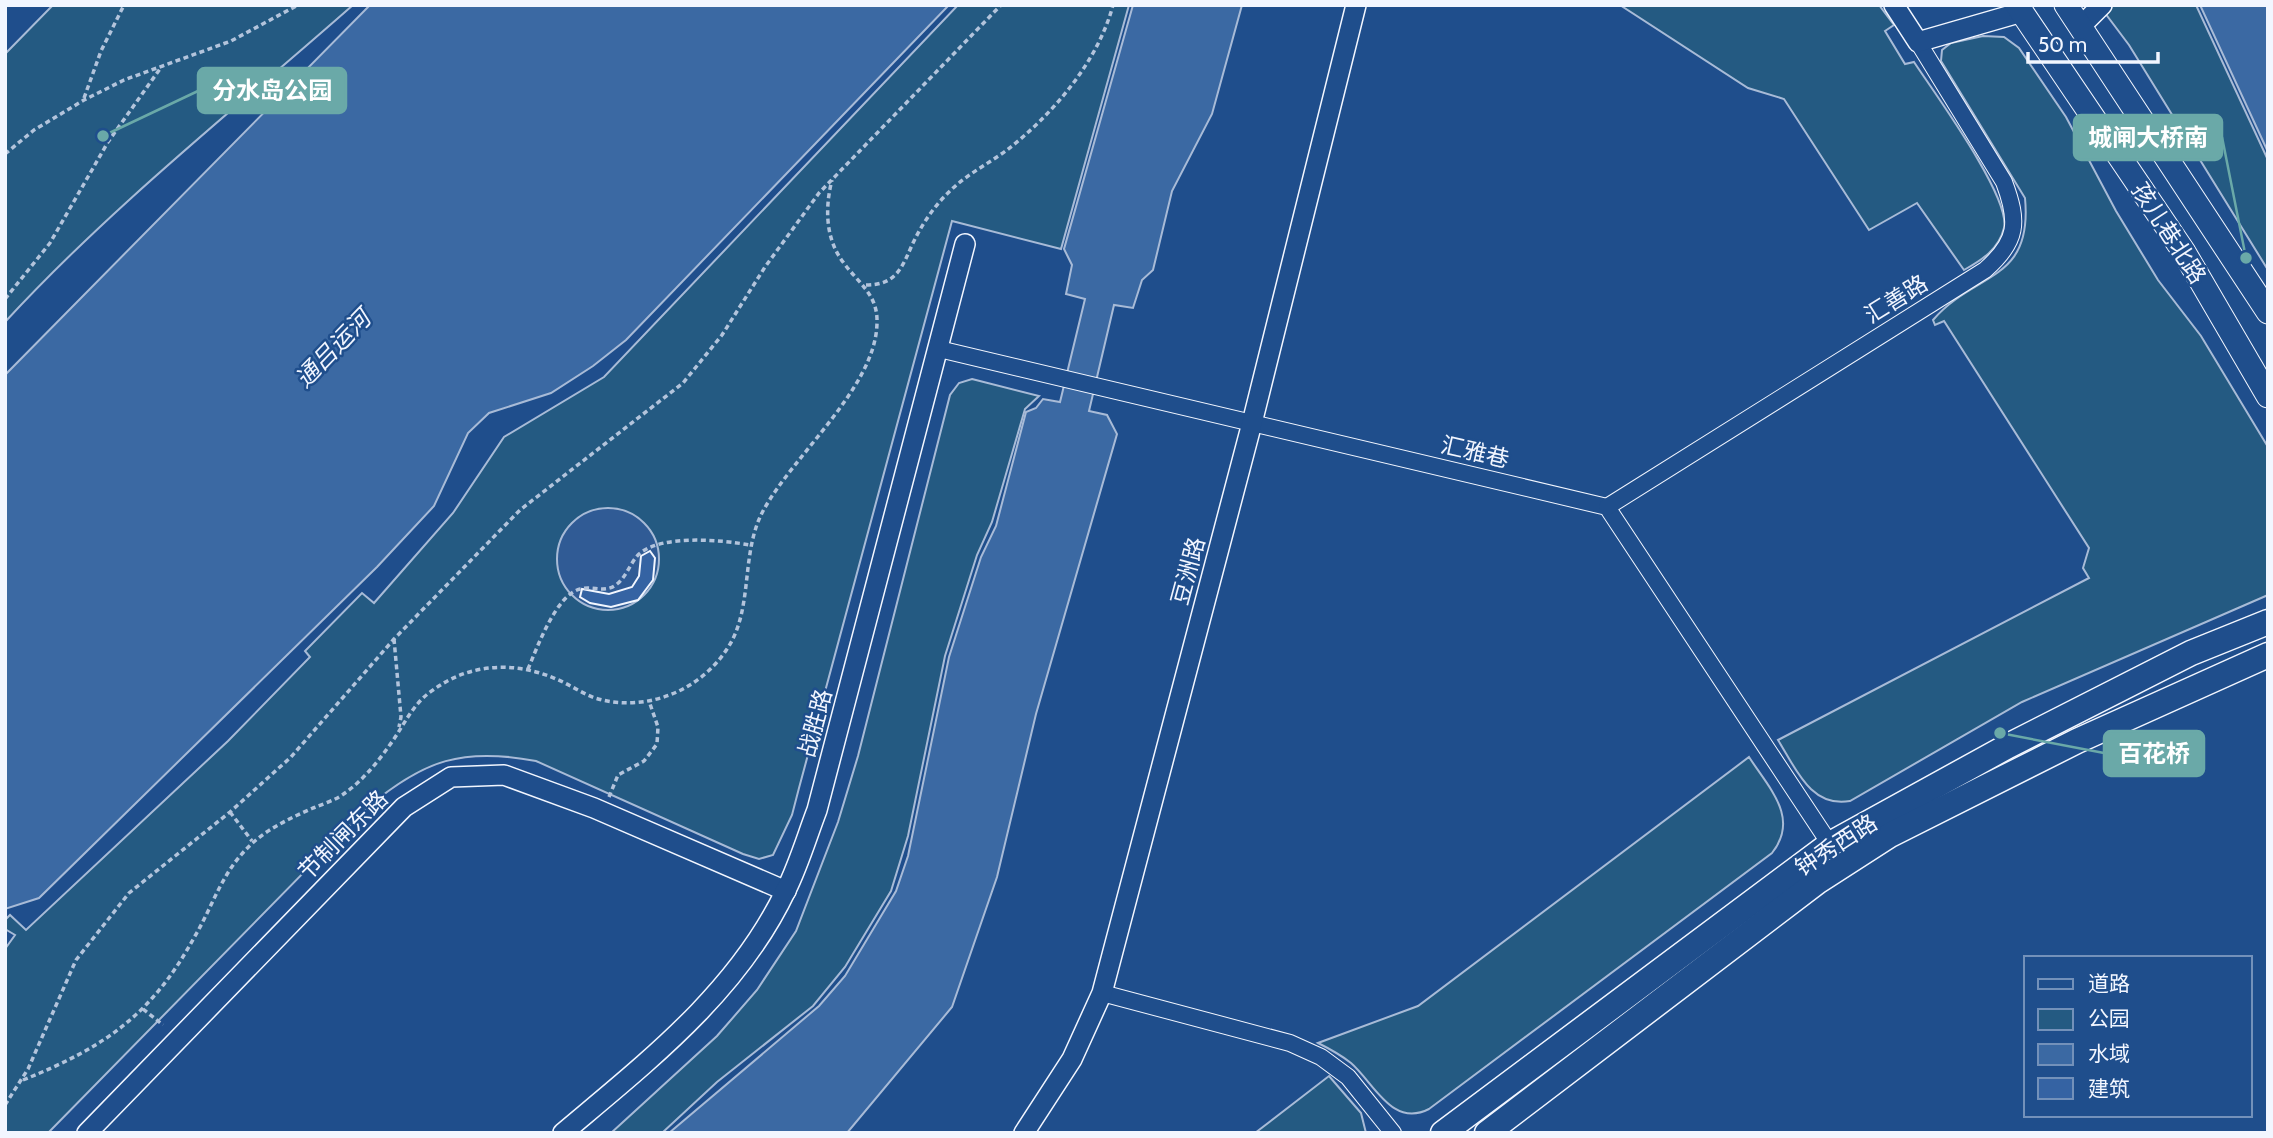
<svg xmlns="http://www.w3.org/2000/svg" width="2273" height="1138" font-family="Cabin,'Noto Sans SC',sans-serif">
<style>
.green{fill:#245a82;stroke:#a8bbd7;stroke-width:2}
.parking{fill:#305b95;stroke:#a8bbd7;stroke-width:2}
.water{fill:#3b69a3;stroke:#a8bbd7;stroke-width:2}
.building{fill:#3563a3;stroke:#f2f6ff;stroke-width:2}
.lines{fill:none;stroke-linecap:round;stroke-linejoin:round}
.minor-casing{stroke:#f2f6ff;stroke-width:18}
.tertiary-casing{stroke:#f2f6ff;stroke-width:22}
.secondary-casing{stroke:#f2f6ff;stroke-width:25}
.primary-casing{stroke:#f2f6ff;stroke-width:27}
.path{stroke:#b3c4dc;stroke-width:3.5;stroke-dasharray:5 3.5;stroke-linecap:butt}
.minor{stroke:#1f4e8c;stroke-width:16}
.tertiary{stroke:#1f4e8c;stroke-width:19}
.secondary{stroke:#1f4e8c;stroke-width:23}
.primary{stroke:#1f4e8c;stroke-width:24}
.labels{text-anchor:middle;stroke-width:5;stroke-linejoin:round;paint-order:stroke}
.street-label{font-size:23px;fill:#f2f6ff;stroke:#1f4e8c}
.water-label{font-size:24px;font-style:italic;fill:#f2f6ff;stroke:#1f4e8c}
.leader{fill:none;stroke:#6aa9a8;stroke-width:2.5}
.callout-dot{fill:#6aa9a8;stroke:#1f4e8c;stroke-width:2.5}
.callout{fill:#6aa9a8;stroke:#6aa9a8;stroke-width:2.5}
.callout-label{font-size:24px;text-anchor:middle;font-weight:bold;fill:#fff}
</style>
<rect width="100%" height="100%" fill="#1f4e8c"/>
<g class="green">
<path d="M53,5H353C235,109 112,206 5,322V54Z"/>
<path d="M958,5H1129L1061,249L952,221L799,788L792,815L773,855L759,859L743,854L536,761C463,747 424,760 368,807L48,1133H5V949L15,935L5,929V920L10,915L26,930L228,741L310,657L305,651L362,593L374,603L453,513L504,437L604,377Z"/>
<path d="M1620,5H1879L1894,25L1885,31L1905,64L1914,62C1933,91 2011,197 2004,228C1999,249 1982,260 1964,270L1917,203L1869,230L1784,99L1748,88Z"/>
<path d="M2099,5H2196L2268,160V270L2129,45Z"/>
<path d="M1983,36L2004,37L2019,48L2066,117L2116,211L2158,280L2201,336L2268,447V595L2022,702L1850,801C1811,808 1796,769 1778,740L2089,578L2083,568L2089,548L1944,321L1935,325L1933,320C1975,271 2033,283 2025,198L1941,61L1942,50L1951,43Z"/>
<path d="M972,379L1039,396L1025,409L992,522L977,555L945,656L908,836L891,891L845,967L813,1006L717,1082L662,1133H611L717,1036L757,990L796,931L838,822L858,756L950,395L959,383Z"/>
<path d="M1749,757C1769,788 1800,818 1772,853L1429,1109C1392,1128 1374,1083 1351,1063C1341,1055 1330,1049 1318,1043L1418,1006Z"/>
<path d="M1329,1076L1361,1113L1366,1133H1255Z"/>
</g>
<circle class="parking" cx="608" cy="559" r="51"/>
<g class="water">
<path d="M370,5H949L626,340L593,366L551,393L489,413L468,433L434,506L377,567L39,898L5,909V375Z"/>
<path d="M1133,5H1242L1212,114L1172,191L1153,270L1142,280L1133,308L1114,305L1089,411L1107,415L1117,434L1036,714L997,877L952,1007L847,1133H669L819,1006L845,976L896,891L908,856L949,657L981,557L996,526L1026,412L1036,408L1043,399L1060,402L1085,299L1066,294L1072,265L1064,249Z"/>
<path d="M2200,5H2268V152Z"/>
</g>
<path class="building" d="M650,551L655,558L653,580L638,600L611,607L590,603L580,597L582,589L609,594L632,587L639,576L641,556Z"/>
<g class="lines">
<defs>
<g id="minor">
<path d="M939,349L1607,507L1830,844"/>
<path d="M1607,507L1985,270C2018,241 2019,222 2004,182L1918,42"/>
<path d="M1102,993L1290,1043L1321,1057L1348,1077L1393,1133"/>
</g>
<g id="tertiary">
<path d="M1894,5L1918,42L2022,12"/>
<path d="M2081,26L2102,5"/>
<path d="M87,1133L404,807L451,777L504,775L594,808L786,891"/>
<path d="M563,1133C647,1062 738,992 786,890C799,864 807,836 817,810L965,244"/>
<path d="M1024,1133L1072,1059L1102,993L1252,423L1356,5"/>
</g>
<g id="secondary">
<path d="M2017,5L2184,252L2268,396"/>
<path d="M2066,5L2268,312"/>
</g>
<g id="primary">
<path d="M1443,1133L1830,844L2008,746L2191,653L2268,622"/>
<path d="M1487,1133L1817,882L1890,835L2077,741L2268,655"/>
</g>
</defs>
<use href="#minor" class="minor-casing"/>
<use href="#tertiary" class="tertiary-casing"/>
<use href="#secondary" class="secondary-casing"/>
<use href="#primary" class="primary-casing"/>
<g class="path">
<path d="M84,98L101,51L124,5"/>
<path d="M5,154L34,130L84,100L124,80L231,41L298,5"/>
<path d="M866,285C897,285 902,267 913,243C922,224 935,205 950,191C967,174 988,164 1007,150C1052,115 1098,62 1113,5"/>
<path d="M5,299L50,243L108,142L162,66"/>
<path d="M394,639L401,717L399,727"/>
<path d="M528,669C537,648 556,595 580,589C593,585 605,594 617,584C627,576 630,563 639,554C662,534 722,540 750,545"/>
<path d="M609,797L618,775L644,761L657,744L658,727L649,701"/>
<path d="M230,812L252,841"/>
<path d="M143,1009L163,1025"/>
<path d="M23,1080C105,1047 152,1015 195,936C211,909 220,879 241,855C260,832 286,820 313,808C323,804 336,800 345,793C362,781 377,763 389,746C404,726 412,704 433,690C470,663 515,661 556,679C569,684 581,693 595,698C644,713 699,692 727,649C754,609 740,554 763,511C794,454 876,387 877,323C878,294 858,283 843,262C825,238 825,207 832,180"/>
<path d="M5,1105L28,1069L76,960L129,893L230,812L291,757L394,639L520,510L683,383L722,335L765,267L819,193L1001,5"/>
</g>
<use href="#minor" class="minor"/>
<use href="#tertiary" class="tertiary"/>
<use href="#secondary" class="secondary"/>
<use href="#primary" class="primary"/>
</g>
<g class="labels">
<g class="street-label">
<text transform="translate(2169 233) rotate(57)" y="8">孩儿巷北路</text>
<text transform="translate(1896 299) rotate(-32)" y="8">汇善路</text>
<text transform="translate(1475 452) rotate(13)" y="8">汇雅巷</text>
<text transform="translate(1188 571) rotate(-75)" y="8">豆洲路</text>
<text transform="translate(815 723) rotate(-75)" y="8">战胜路</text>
<text transform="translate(343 835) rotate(-45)" y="8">节制闸东路</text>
<text transform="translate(1836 845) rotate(-33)" y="8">钟秀西路</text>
</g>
<g class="water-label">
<text transform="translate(333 349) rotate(-46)" y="8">通吕运河</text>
</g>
</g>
<path class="leader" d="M103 136L198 91M2246 258L2222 137M2000 733L2104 753"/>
<g class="callout-dot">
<circle cx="103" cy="136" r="7"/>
<circle cx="2246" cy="258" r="7"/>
<circle cx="2000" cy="733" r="7"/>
</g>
<g class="callout">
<rect x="198" y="68" width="148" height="45" rx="7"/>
<rect x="2074" y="115" width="148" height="45" rx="7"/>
<rect x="2104" y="731" width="100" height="45" rx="7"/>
</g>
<g class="callout-label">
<text x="272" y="99">分水岛公园</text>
<text x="2148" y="146">城闸大桥南</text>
<text x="2154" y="762">百花桥</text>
</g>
<rect width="2273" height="1138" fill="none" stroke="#f2f6ff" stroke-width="14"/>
<rect x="2024" y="956" width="228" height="161" fill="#1f4e8c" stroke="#7391ba" stroke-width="2"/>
<rect x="2038" y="979" width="35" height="10" fill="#1f4e8c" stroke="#7391ba" stroke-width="2"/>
<text x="2088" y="991" font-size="21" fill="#f2f6ff">道路</text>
<rect x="2038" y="1009" width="35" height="21" fill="#245a82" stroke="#7391ba" stroke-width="2"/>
<text x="2088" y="1026" font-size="21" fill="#f2f6ff">公园</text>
<rect x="2038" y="1044" width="35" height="21" fill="#3b69a3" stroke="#7391ba" stroke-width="2"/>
<text x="2088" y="1061" font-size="21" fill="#f2f6ff">水域</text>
<rect x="2038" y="1078" width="35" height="21" fill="#3563a3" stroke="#7391ba" stroke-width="2"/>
<text x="2088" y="1096" font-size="21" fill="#f2f6ff">建筑</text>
<path d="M2028 52v10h130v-10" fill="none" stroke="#f2f6ff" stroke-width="3.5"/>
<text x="2038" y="52" font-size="21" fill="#f2f6ff" stroke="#1f4e8c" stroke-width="5" paint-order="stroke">50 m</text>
</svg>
